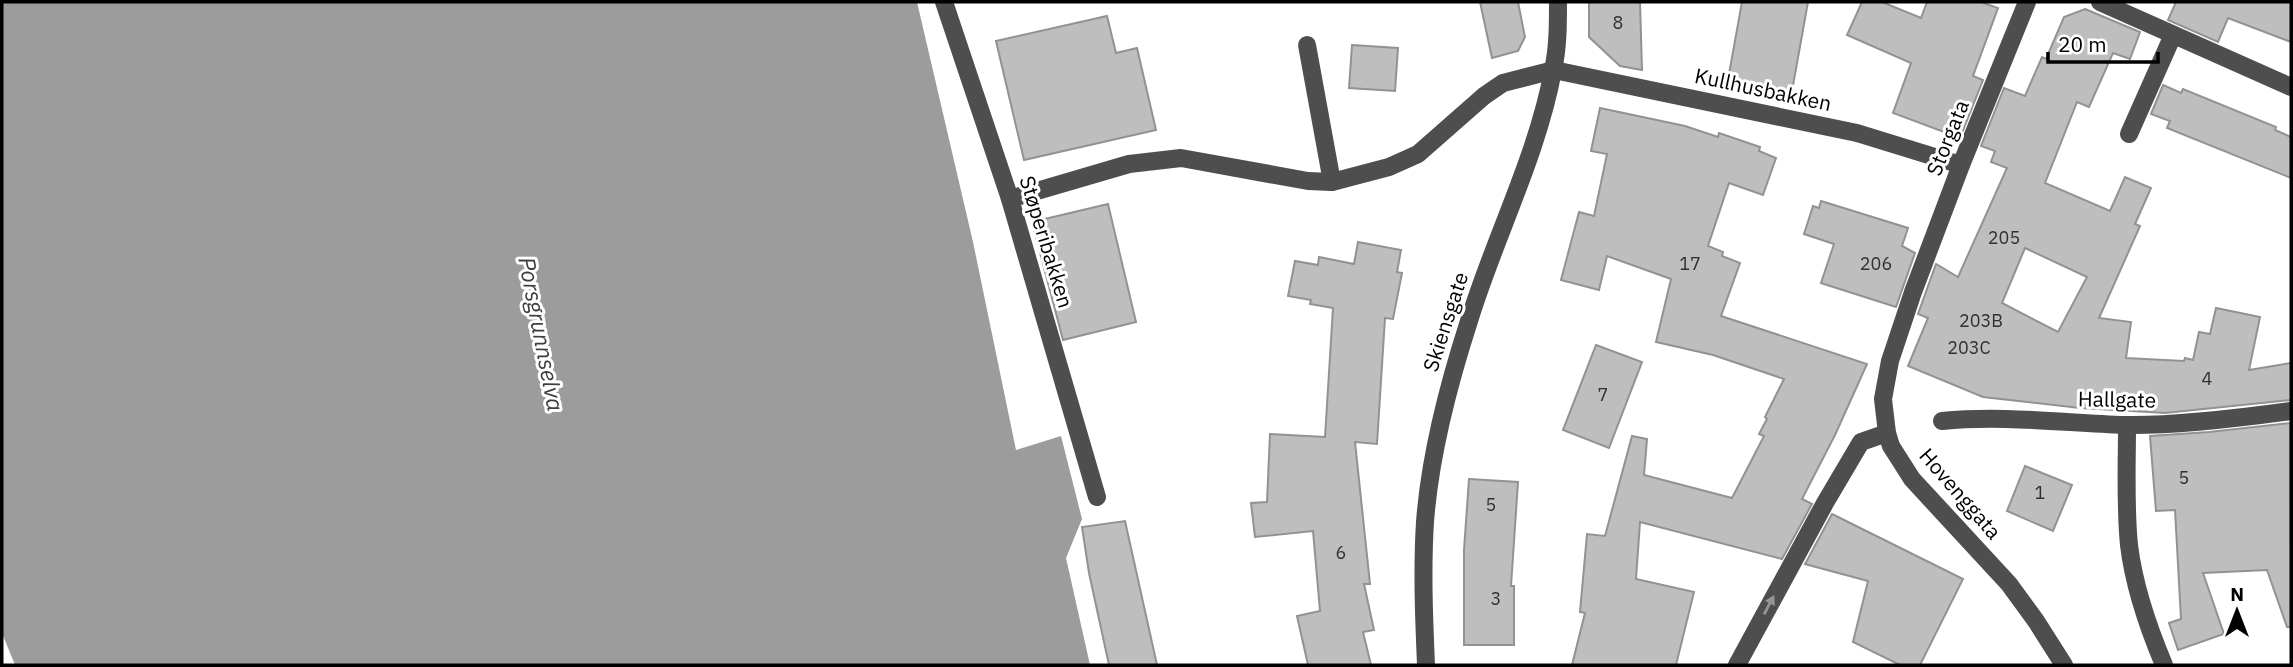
<svg xmlns="http://www.w3.org/2000/svg" width="2293" height="667" font-family="'IBM Plex Sans',sans-serif">
<style>
.water{fill:#9c9c9c}
.building{fill:#bebebe;stroke:#929292;stroke-width:2;fill-rule:evenodd}
.lines{fill:none;stroke-linecap:round;stroke-linejoin:round}
.minor{stroke:#4e4e4e;stroke-width:18}
.oneway{fill:#959595}
.labels{text-anchor:middle;stroke-width:6;stroke-linejoin:round;paint-order:stroke}
.number-label{font-size:18px;fill:#303030}
.street-label{font-size:21px;fill:#000;stroke:#fff}
.water-label{font-size:23px;font-style:italic;fill:#3d3d3d;stroke:#fff}
</style>
<rect width="100%" height="100%" fill="#fff"/>
<path class="water" d="M2,2H917L973,242L1016,450L1061,436L1082,519L1066,558L1090,665H15L2,633Z"/>
<g class="building">
<path d="M1480,2H1518L1525,37L1518,51L1492,58Z"/>
<path d="M1589,2H1640L1642,70L1620,66L1589,37Z"/>
<path d="M1742,2H1808L1792,91L1788,90L1787,96L1727,85Z"/>
<path d="M1862,2H1882L1921,18L1927,2H1981L1998,8L1973,76L1983,80L1960,138L1893,113L1911,63L1847,35Z"/>
<path d="M2176,2H2291V42L2228,18L2218,42L2168,20Z"/>
<path d="M2085,9L2140,32L2130,59L2113,53L2089,107L2077,102L2045,183L2110,211L2125,177L2151,188L2135,224L2140,226L2099,318L2131,322L2126,358L2184,361L2185,358L2193,360L2199,332L2210,334L2216,308L2260,317L2249,370L2291,363V400L2165,413L2080,408L1983,397L1908,366L1928,318L1918,314L1936,264L1958,277L2007,168L1991,162L1995,151L1981,146L2004,88L2025,96L2042,57L2046,59L2064,17ZM2025,248L2087,277L2058,332L2002,303Z"/>
<path d="M1107,16L1116,53L1137,48L1156,130L1024,160L996,41Z"/>
<path d="M1352,45L1398,48L1395,91L1349,88Z"/>
<path d="M2163,85L2181,93L2183,89L2276,127L2275,130L2291,137V178L2167,128L2170,121L2151,114Z"/>
<path d="M1600,108L1685,126L1718,137L1719,133L1760,147L1759,151L1776,158L1763,195L1729,183L1708,246L1723,252L1722,256L1740,263L1721,316L1867,364L1835,435L1802,499L1812,504L1782,559L1640,522L1636,579L1694,592L1676,665H1572L1585,613L1580,612L1587,534L1605,536L1632,436L1647,439L1644,475L1732,498L1764,436L1759,434L1767,419L1765,417L1784,379L1713,355L1656,342L1671,279L1607,256L1599,290L1561,280L1579,212L1594,216L1607,154L1591,151Z"/>
<path d="M1821,201L1908,228L1902,246L1915,253L1896,307L1821,283L1834,244L1804,234L1813,206L1819,208Z"/>
<path d="M1108,204L1136,322L1063,340L1032,222Z"/>
<path d="M1358,242L1401,250L1397,272L1402,273L1393,319L1385,318L1377,444L1355,442L1370,584H1364L1374,630L1363,632L1371,665H1308L1297,616L1320,611L1313,531L1255,537L1251,503L1267,502L1270,434L1325,437L1333,308L1310,304L1311,300L1288,296L1295,261L1318,265L1319,257L1354,264Z"/>
<path d="M1596,345L1642,362L1609,448L1563,430Z"/>
<path d="M2290,423L2291,627H2287L2267,570L2203,573L2224,634L2178,650L2169,623L2181,619L2175,510L2156,511L2150,436L2209,432Z"/>
<path d="M2025,466L2072,485L2053,531L2007,511Z"/>
<path d="M1469,479L1518,482L1511,586H1514V645H1464V550Z"/>
<path d="M1832,514L1963,579L1920,665H1900L1853,642L1868,581L1805,564Z"/>
<path d="M1125,521L1157,665H1109L1089,573L1082,527Z"/>
</g>
<g class="lines">
<g class="minor">
<path d="M944,2L1010,199L1097,497"/>
<path d="M2027,2L1961,165L1913,292L1890,361L1883,399L1887,433L1891,446L1912,479L2009,584L2036,621L2064,665"/>
<path d="M2100,2L2291,87"/>
<path d="M1307,45L1332,182"/>
<path d="M2129,134L2173,35"/>
<path d="M1010,199L1129,164L1181,158L1308,181L1332,182L1389,167L1418,154L1484,96L1503,83L1554,70L1857,133L1961,165"/>
<path d="M1942,421C2003,415 2064,423 2125,425C2176,426 2240,418 2291,411"/>
<path d="M2127,425C2127,465 2125,505 2129,545C2134,587 2148,627 2164,665"/>
<path d="M1426,665C1424,618 1422,570 1425,522C1430,454 1448,386 1469,321C1494,239 1538,154 1553,70C1558,48 1558,24 1558,2"/>
<path d="M1737,665L1825,503L1861,442L1887,433"/>
</g>
</g>
<defs><path id="oneway-solid" d="M-6-.8H1V-3.2L6.5 0L1 3.2V.8H-6Z" transform="scale(1.75)"/></defs>
<use class="oneway" href="#oneway-solid" transform="translate(1769 605) rotate(-62)"/>
<g class="labels">
<g class="number-label">
<text x="1618" y="29">8</text>
<text x="2004" y="244">205</text>
<text x="1690" y="270">17</text>
<text x="1876" y="270">206</text>
<text x="1981" y="327">203B</text>
<text x="1969" y="354">203C</text>
<text x="2207" y="385">4</text>
<text x="1603" y="401">7</text>
<text x="2184" y="484">5</text>
<text x="2040" y="499">1</text>
<text x="1491" y="511">5</text>
<text x="1341" y="559">6</text>
<text x="1496" y="605">3</text>
</g>
<g class="street-label">
<text transform="translate(1763 90) rotate(12)" y="7">Kullhusbakken</text>
<text transform="translate(1948 138) rotate(-68)" y="7">Storgata</text>
<text transform="translate(1046 242) rotate(73)" y="7">Støperibakken</text>
<text transform="translate(1446 322) rotate(-72)" y="7">Skiensgate</text>
<text transform="translate(2117 400) rotate(1)" y="7">Hallgate</text>
<text transform="translate(1960 494) rotate(49)" y="7">Hovenggata</text>
</g>
<g class="water-label">
<text transform="translate(541 334) rotate(79)" y="8">Porsgrunnselva</text>
</g>
</g>
<rect width="2293" height="667" fill="none" stroke="#000000" stroke-width="7"/>
<g transform="translate(2237 611)" stroke="#ffffff" stroke-width="5" paint-order="stroke">
<path d="M0-5L12 26L0 18L-12 26Z" fill="#000000"/>
<text y="-10" font-size="19" font-weight="bold" text-anchor="middle" fill="#000000">N</text>
</g>
<path d="M2048 52v10h110v-10" fill="none" stroke="#000000" stroke-width="3.5"/>
<text x="2058" y="52" font-size="21" fill="#000000" stroke="#ffffff" stroke-width="5" paint-order="stroke">20 m</text>
</svg>
